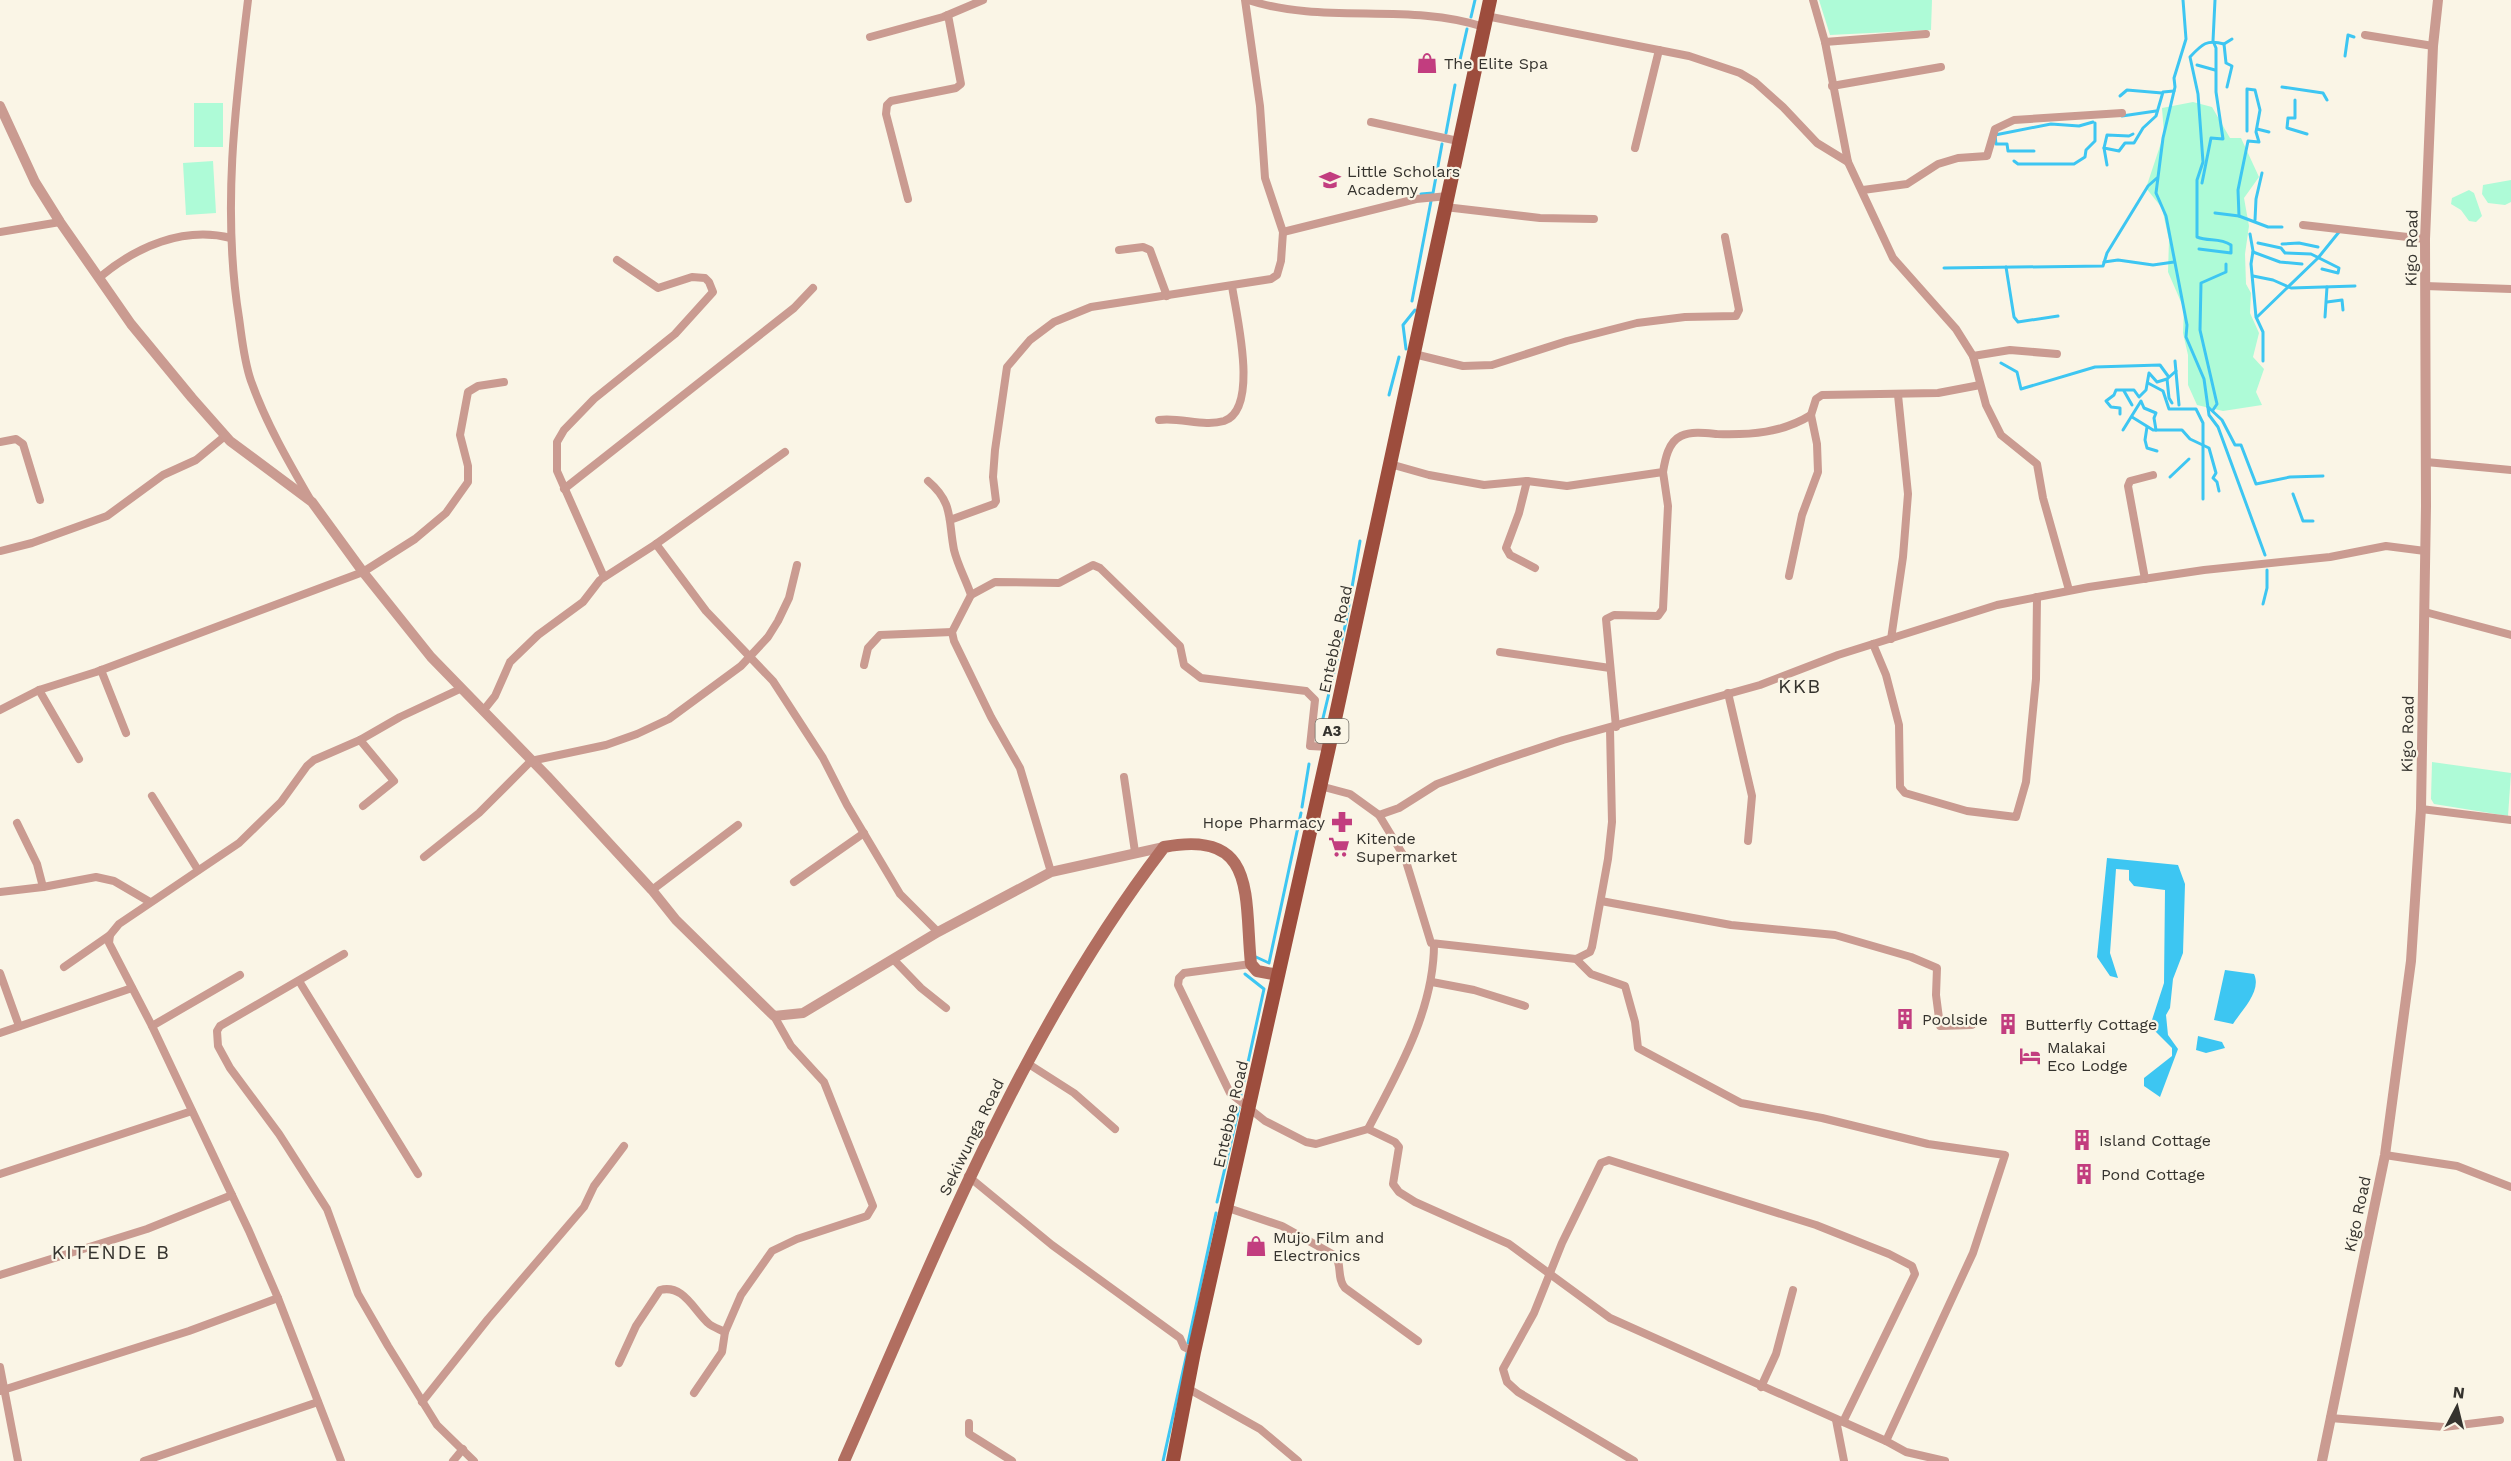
<svg xmlns="http://www.w3.org/2000/svg" width="2511" height="1461" font-family="'Work Sans',sans-serif">
<style>
.green{fill:#aefbd7}
.water{fill:#3dc6f2}
.lines{fill:none;stroke-linecap:round;stroke-linejoin:round}
.stream{stroke:#3dc6f2;stroke-width:3}
.minor{stroke:#ca9b91;stroke-width:8}
.tertiary{stroke:#ca9b91;stroke-width:10}
.secondary{stroke:#b16e60;stroke-width:12}
.primary{stroke:#9d4d3d;stroke-width:14}
.labels{text-anchor:middle;stroke-width:4.5;stroke-linejoin:round;paint-order:stroke}
.shield{fill:#faf5e6;stroke:#706d65;stroke-width:1.5}
.shield-label{font-size:15px;font-weight:bold;fill:#35332e}
.poi-label{font-size:16px;fill:#35332e;stroke:#faf5e6;text-anchor:start}
.street-label{font-size:16px;fill:#35332e;stroke:#faf5e6}
.quarter-label{font-size:20px;letter-spacing:1.5px;fill:#35332e;stroke:#faf5e6}
</style>
<rect width="100%" height="100%" fill="#faf5e6"/>
<g class="green">
<path d="M1819,0H1932L1931,30L1830,35Z"/>
<path d="M2193,102L2212,107L2230,138H2241L2259,177L2244,198L2249,226L2245,254L2246,284L2251,293L2250,313L2259,333L2253,357L2264,369L2256,392L2262,405L2223,411L2197,405L2188,385V355L2183,333L2184,309L2168,272L2169,240L2162,208L2146,188L2164,134L2162,108Z"/>
<rect x="194" y="103" width="29" height="44"/>
<path d="M213,161L216,213L186,215L183,163Z"/>
<path d="M2511,180V202L2505,205L2488,203L2482,194L2483,185Z"/>
<path d="M2469,190L2474,193L2482,216L2476,222L2469,221L2461,210L2451,204L2452,198Z"/>
<path d="M2432,762L2511,773L2508,816L2434,804L2431,799Z"/>
</g>
<g class="water">
<path d="M2107,858L2178,865L2185,884L2183,953L2173,979L2170,1008L2166,1015L2168,1035L2178,1049L2160,1097L2144,1086V1078L2172,1056V1048L2150,1026L2164,983L2165,890L2134,886L2129,880V870L2116,869L2110,953L2118,978L2110,976L2097,957Z"/>
<path d="M2225,970L2254,974C2262,991 2242,1010 2233,1024L2214,1020Z"/>
<path d="M2198,1036L2222,1042L2225,1048L2206,1053L2196,1050Z"/>
</g>
<g class="lines">
<g class="stream">
<path d="M2183,0L2186,39L2174,78L2175,87L2163,138L2156,193L2166,216L2187,325L2186,337L2204,379L2209,415L2218,427L2265,555"/>
<path d="M1471,17L1475,0"/>
<path d="M2224,44L2226,63L2232,66L2227,87"/>
<path d="M2345,56L2348,35L2354,37"/>
<path d="M1460,60L1467,29"/>
<path d="M2197,65L2215,70"/>
<path d="M2282,87L2323,93L2327,100"/>
<path d="M2120,96L2127,90L2162,93"/>
<path d="M2295,100V118H2288L2287,128L2307,134"/>
<path d="M2122,116L2156,111"/>
<path d="M2257,129L2269,132"/>
<path d="M1446,133L1455,85"/>
<path d="M2133,134L2129,136L2107,135L2104,148L2119,151L2125,143H2134L2143,128L2156,116L2163,92L2174,91"/>
<path d="M2104,148L2107,165"/>
<path d="M2034,151H2008L2007,144H1996L1995,135L2051,124L2079,126L2093,122"/>
<path d="M2014,161L2018,164H2074L2085,157L2086,150L2095,141V123"/>
<path d="M2202,183L2211,138L2223,139L2216,92V48L2213,41L2215,0"/>
<path d="M1421,194L1433,193L1442,144"/>
<path d="M2215,213L2239,216L2268,227H2282"/>
<path d="M2239,216L2238,190L2248,141L2259,142L2256,132L2260,110L2255,90L2247,89V131"/>
<path d="M2255,220L2256,199L2262,173"/>
<path d="M2250,234L2253,251L2251,264L2256,317L2263,332V361"/>
<path d="M2258,243L2281,248L2285,253L2311,254L2339,268L2338,273L2322,269"/>
<path d="M2282,244L2299,243L2318,247"/>
<path d="M2199,249L2231,253V245C2219,237 2209,242 2197,237V180L2203,162L2198,94L2190,57C2202,44 2207,39 2224,44L2232,39"/>
<path d="M2253,252L2280,262L2302,264"/>
<path d="M2104,262L2118,260L2153,265L2174,262"/>
<path d="M2006,267L2014,317L2018,322L2058,316"/>
<path d="M1944,268L2103,266L2107,253L2148,186L2157,178"/>
<path d="M2253,276L2273,280L2291,288L2355,286"/>
<path d="M1412,301L1431,201"/>
<path d="M2327,302L2342,300L2343,310"/>
<path d="M2257,317L2318,258L2339,232"/>
<path d="M2325,317L2327,287"/>
<path d="M1406,349L1403,325L1415,310"/>
<path d="M2175,361L2179,405"/>
<path d="M2001,363L2017,372L2021,389L2095,367L2160,365L2168,376"/>
<path d="M2167,379L2169,398L2172,403"/>
<path d="M2148,383L2163,391L2169,409H2196L2203,423V499"/>
<path d="M2124,391L2132,405"/>
<path d="M1389,395L1399,357"/>
<path d="M2208,407L2222,420L2235,445H2241L2256,484L2290,477L2323,476"/>
<path d="M2213,410L2217,404L2200,330L2201,283L2226,272V264"/>
<path d="M2120,414V408L2111,407L2106,401L2114,395L2116,390H2134L2139,397L2146,390L2149,373L2157,382L2167,379L2176,371"/>
<path d="M2132,417L2153,430H2182L2190,439L2209,448L2216,473L2213,478L2217,482L2219,491"/>
<path d="M2147,427L2145,440L2147,448L2157,451"/>
<path d="M2123,430L2141,401L2144,408L2156,413L2154,418L2156,430"/>
<path d="M2170,477L2189,459"/>
<path d="M2293,494L2303,521H2313"/>
<path d="M2263,604L2267,588V570"/>
<path d="M1318,739L1346,622L1360,541"/>
<path d="M1302,807L1309,764"/>
<path d="M1256,957L1269,963L1301,813"/>
<path d="M1240,1099L1264,989L1245,974"/>
<path d="M1217,1202L1239,1108"/>
<path d="M1188,1343L1216,1213"/>
<path d="M1163,1461L1187,1353"/>
</g>
<g class="minor">
<path d="M248,0C235,106 222,212 239,318C242,339 244,361 251,381C266,423 288,461 310,499"/>
<path d="M1248,0C1324,25 1408,2 1484,27"/>
<path d="M1813,0L1825,42L1848,162"/>
<path d="M1486,16L1689,56L1740,73L1755,82L1783,107L1817,143L1848,162L1893,258L1956,329L1973,356L1986,405L2001,435L2037,464L2043,498L2069,590"/>
<path d="M2365,35L2433,46"/>
<path d="M870,37L943,17L983,0"/>
<path d="M1825,42L1926,34"/>
<path d="M1832,86L1941,67"/>
<path d="M1371,122L1458,141"/>
<path d="M1635,148L1659,50"/>
<path d="M1863,190L1907,184L1938,164L1958,158L1987,156L1995,129L2014,120L2122,113"/>
<path d="M908,199L886,114L887,105L891,101L956,88L961,84L948,15"/>
<path d="M1445,207L1540,218L1594,219"/>
<path d="M2303,225L2425,239"/>
<path d="M0,232L60,222"/>
<path d="M1283,232L1416,199L1448,196"/>
<path d="M1119,250L1143,247L1150,250L1167,296"/>
<path d="M100,277C136,247 183,226 231,238"/>
<path d="M2425,286L2511,289"/>
<path d="M1414,354L1463,366L1492,365L1567,341L1637,323L1685,317L1736,316L1739,310L1725,237"/>
<path d="M1973,356L2010,350L2057,354"/>
<path d="M1159,420C1180,417 1204,427 1224,421C1260,409 1236,314 1232,286"/>
<path d="M0,442L16,439L23,444L40,500"/>
<path d="M2426,462L2511,470"/>
<path d="M1390,464L1429,475L1484,485L1527,481L1567,486L1663,472C1665,460 1668,442 1681,436C1692,431 1706,433 1717,434C1751,435 1782,433 1811,415L1816,399L1822,395L1938,393L1980,385"/>
<path d="M928,481C954,503 948,520 954,550C958,566 966,580 971,595L952,632L954,641L991,717L1020,768L1051,872"/>
<path d="M1527,481L1519,513L1506,548L1510,555L1535,568"/>
<path d="M564,489L794,308L813,288"/>
<path d="M950,520L994,504L996,501L993,477L995,450L1007,367L1030,340L1054,322L1091,307L1271,279L1277,275L1281,261L1283,232L1265,178L1260,106L1245,0"/>
<path d="M656,544L706,611L773,681L823,758L847,805L900,894L938,932"/>
<path d="M0,551L32,543L107,516L163,475L196,460L225,436"/>
<path d="M1789,576L1802,515L1818,472L1817,444L1811,415"/>
<path d="M604,577L557,471V442L564,430L594,399L675,334L713,292L709,282L705,278L692,277L658,288L617,260"/>
<path d="M2145,579L2128,486L2130,481L2153,475"/>
<path d="M971,595L995,582L1059,583L1093,565L1100,568L1180,646L1184,665L1201,678L1306,691L1315,700L1310,746L1329,747"/>
<path d="M2425,612L2511,635"/>
<path d="M1891,639L1903,557L1908,494L1898,395"/>
<path d="M1873,644L1886,675L1899,725L1900,787L1905,793L1967,811L2016,817L2026,782L2036,679L2037,597"/>
<path d="M1500,652L1610,668"/>
<path d="M864,665L868,648L880,635L952,632"/>
<path d="M101,670L126,733"/>
<path d="M39,690L79,759"/>
<path d="M1728,693L1752,796L1748,841"/>
<path d="M0,710L39,690L96,672L363,572L415,539L446,513L468,482V466L460,435L468,392L478,386L504,382"/>
<path d="M483,711L495,696L510,662L538,635L583,602L600,580L656,544L785,452"/>
<path d="M1616,727L1606,619L1614,615L1658,616L1663,609L1668,506L1663,472"/>
<path d="M360,740L394,781L363,806"/>
<path d="M1124,777L1135,852"/>
<path d="M1320,786L1350,794L1379,815L1399,808L1437,784L1497,762L1563,740L1760,685L1838,655L1997,605L2089,587L2204,570L2330,557L2386,546L2425,551"/>
<path d="M152,796L198,870"/>
<path d="M2421,809L2511,820"/>
<path d="M17,823L37,864L43,887"/>
<path d="M424,857L479,813L531,761L606,745L637,734L669,719L741,666L768,637L778,621L789,598L797,565"/>
<path d="M794,882L864,833"/>
<path d="M652,890L738,825"/>
<path d="M0,892L43,887L96,877L114,881L150,902"/>
<path d="M1601,901L1731,925L1835,935L1911,957L1937,968L1936,995L1940,1026L1972,1025"/>
<path d="M344,954L220,1026L217,1031L218,1046L230,1068L279,1134L327,1209L358,1294L388,1346L437,1425L474,1461"/>
<path d="M893,959L921,988L946,1008"/>
<path d="M1576,959L1590,952L1592,947L1608,859L1612,822L1610,729"/>
<path d="M1251,964L1184,973L1179,978L1178,985L1230,1093L1265,1121L1306,1142L1316,1144L1368,1129L1395,1142L1399,1147L1393,1184L1399,1192L1415,1202L1509,1244L1610,1318L1886,1441L1973,1253L2005,1155L1928,1144L1822,1118L1741,1103L1638,1048L1635,1022L1625,986L1591,974L1576,959L1431,943L1405,858L1379,815"/>
<path d="M64,967L110,935"/>
<path d="M0,973L19,1026"/>
<path d="M299,981L418,1174"/>
<path d="M1432,982L1474,990L1525,1006"/>
<path d="M152,1026L240,975"/>
<path d="M0,1033L132,988"/>
<path d="M1027,1063L1074,1093L1115,1129"/>
<path d="M1368,1129C1398,1072 1434,1010 1434,944"/>
<path d="M2385,1155L2457,1166L2511,1187"/>
<path d="M0,1174L192,1111"/>
<path d="M968,1176L1052,1245L1180,1338L1184,1347L1194,1352"/>
<path d="M1225,1207L1282,1226L1334,1255C1343,1263 1336,1278 1345,1288L1418,1341"/>
<path d="M0,1275L147,1229L232,1195"/>
<path d="M619,1363L636,1326L660,1290C683,1284 693,1309 708,1323C712,1327 719,1329 725,1332"/>
<path d="M0,1367L18,1461"/>
<path d="M1761,1387L1776,1354L1793,1290"/>
<path d="M1187,1388L1260,1429L1298,1461"/>
<path d="M0,1391L189,1331L278,1298"/>
<path d="M694,1393L722,1352L725,1332L741,1295L772,1251L797,1239L867,1216L873,1206L824,1082L791,1046L774,1016"/>
<path d="M422,1402L488,1319L584,1207L594,1186L624,1146"/>
<path d="M2330,1418L2444,1427L2500,1420"/>
<path d="M1836,1420L1844,1461"/>
<path d="M969,1423V1434L1012,1461"/>
<path d="M1886,1441L1906,1452L1945,1461"/>
<path d="M144,1461L318,1402"/>
<path d="M341,1461L278,1298L249,1231L152,1026L109,943L110,935L119,924L239,843L281,802L307,766L314,760L360,740L400,717L460,689"/>
<path d="M453,1461L463,1449"/>
<path d="M1634,1461L1518,1392L1507,1382L1503,1369L1534,1313L1562,1243L1601,1163L1609,1160L1816,1225L1889,1254L1912,1266L1915,1274L1843,1422"/>
</g>
<g class="tertiary">
<path d="M0,106L35,182L60,222L131,324L192,398L230,441L312,502L363,572L431,657L547,776L652,890L676,920L774,1016L803,1013L938,932L1051,872L1164,847"/>
<path d="M2322,1461L2385,1155L2411,961L2421,809L2426,506L2425,239L2433,46L2438,0"/>
</g>
<path class="secondary" d="M844,1461C938,1249 1022,1032 1164,847C1258,829 1244,897 1251,964L1257,971L1278,975"/>
<path class="primary" d="M1173,1461L1194,1352L1329,747L1490,0"/>
</g>
<defs>
<symbol id="shop-bare" viewBox="-9 -9 18 18"><path d="M-5-2.5h2.3a2.7 3.5 0 0 1 5.4 0H5L5.5 6h-11ZM-1.5-2.5h3a1.5 2.3 0 0 0-3 0Z" fill="#c23d7f" stroke="#faf5e6" stroke-width="2.5" paint-order="stroke"/></symbol>
<symbol id="school-bare" viewBox="-9 -9 18 18"><path d="M0-5L7-2L0 1L-7-2ZM-4 1L0 2.5L4 1V4Q0 6-4 4Z" fill="#c23d7f" stroke="#faf5e6" stroke-width="2.5" paint-order="stroke"/></symbol>
<symbol id="pharmacy-bare" viewBox="-9 -9 18 18"><path d="M-2-6h4v4h4v4h-4v4h-4v-4h-4v-4h4Z" fill="#c23d7f" stroke="#faf5e6" stroke-width="2.5" paint-order="stroke"/></symbol>
<symbol id="supermarket-bare" viewBox="-9 -9 18 18"><path d="M-6-5.5h2.5l.6 2H6L4.5 2H-2.5L-4.4-4H-6ZM-1.5 3.2a1.3 1.3 0 1 0 .1 0ZM3 3.2a1.3 1.3 0 1 0 .1 0Z" fill="#c23d7f" stroke="#faf5e6" stroke-width="2.5" paint-order="stroke"/></symbol>
<symbol id="building-bare" viewBox="-9 -9 18 18"><path d="M-4-6H4V6H1V3H-1V6H-4ZM-2.5-4.3h1.7v1.8h-1.7ZM.8-4.3h1.7v1.8H.8ZM-2.5-1h1.7V.8h-1.7ZM.8-1h1.7V.8H.8Z" fill="#c23d7f" stroke="#faf5e6" stroke-width="2.5" paint-order="stroke"/></symbol>
<symbol id="hotel-bare" viewBox="-9 -9 18 18"><path d="M-6-4.5h1.5V1H6V5H4.5V3h-9V5H-6ZM-4 0a1.8 1.8 0 1 1 3.6 0ZM.5 0V-2.5h3Q6-2.5 6 0Z" fill="#c23d7f" stroke="#faf5e6" stroke-width="2.5" paint-order="stroke"/></symbol>
</defs>
<g fill-rule="evenodd">
<use href="#shop-bare" x="1412" y="48" width="30" height="30"/>
<use href="#school-bare" x="1315" y="165" width="30" height="30"/>
<use href="#pharmacy-bare" x="1327" y="807" width="30" height="30"/>
<use href="#supermarket-bare" x="1324" y="832" width="30" height="30"/>
<use href="#building-bare" x="1890" y="1004" width="30" height="30"/>
<use href="#building-bare" x="1993" y="1009" width="30" height="30"/>
<use href="#hotel-bare" x="2015" y="1041" width="30" height="30"/>
<use href="#building-bare" x="2067" y="1125" width="30" height="30"/>
<use href="#building-bare" x="2069" y="1159" width="30" height="30"/>
<use href="#shop-bare" x="1241" y="1231" width="30" height="30"/>
</g>
<g class="labels">
<rect class="shield" x="1315.5" y="719" width="33" height="24" rx="4.5"/>
<g class="shield-label">
<text x="1332" y="736">A3</text>
</g>
<g class="poi-label">
<text x="1444" y="69">The Elite Spa</text>
<text x="1347" y="177">Little Scholars<tspan x="1347" dy="18">Academy</tspan></text>
<text x="1325" y="828" text-anchor="end">Hope Pharmacy</text>
<text x="1356" y="844">Kitende<tspan x="1356" dy="18">Supermarket</tspan></text>
<text x="1922" y="1025">Poolside</text>
<text x="2025" y="1030">Butterfly Cottage</text>
<text x="2047" y="1053">Malakai<tspan x="2047" dy="18">Eco Lodge</tspan></text>
<text x="2099" y="1146">Island Cottage</text>
<text x="2101" y="1180">Pond Cottage</text>
<text x="1273" y="1243">Mujo Film and<tspan x="1273" dy="18">Electronics</tspan></text>
</g>
<g class="street-label">
<text transform="translate(2411 248) rotate(-89)" y="6">Kigo Road</text>
<text transform="translate(1335 639) rotate(-78)" y="6">Entebbe Road</text>
<text transform="translate(2407 734) rotate(-89)" y="6">Kigo Road</text>
<text transform="translate(1230 1114) rotate(-77)" y="6">Entebbe Road</text>
<text transform="translate(971 1137) rotate(-64)" y="6">Sekiwunga Road</text>
<text transform="translate(2357 1214) rotate(-78)" y="6">Kigo Road</text>
</g>
<g class="quarter-label">
<text x="1800" y="693">KKB</text>
<text x="111" y="1259">KITENDE B</text>
</g>
</g>
<g transform="translate(2457 1407) rotate(7)" stroke="#faf5e6" stroke-width="4.5" paint-order="stroke">
<path d="M0-4.5L10 22L0 15L-10 22Z" fill="#35332e"/>
<text y="-9" font-size="16" font-weight="bold" text-anchor="middle" fill="#35332e">N</text>
</g>
</svg>
